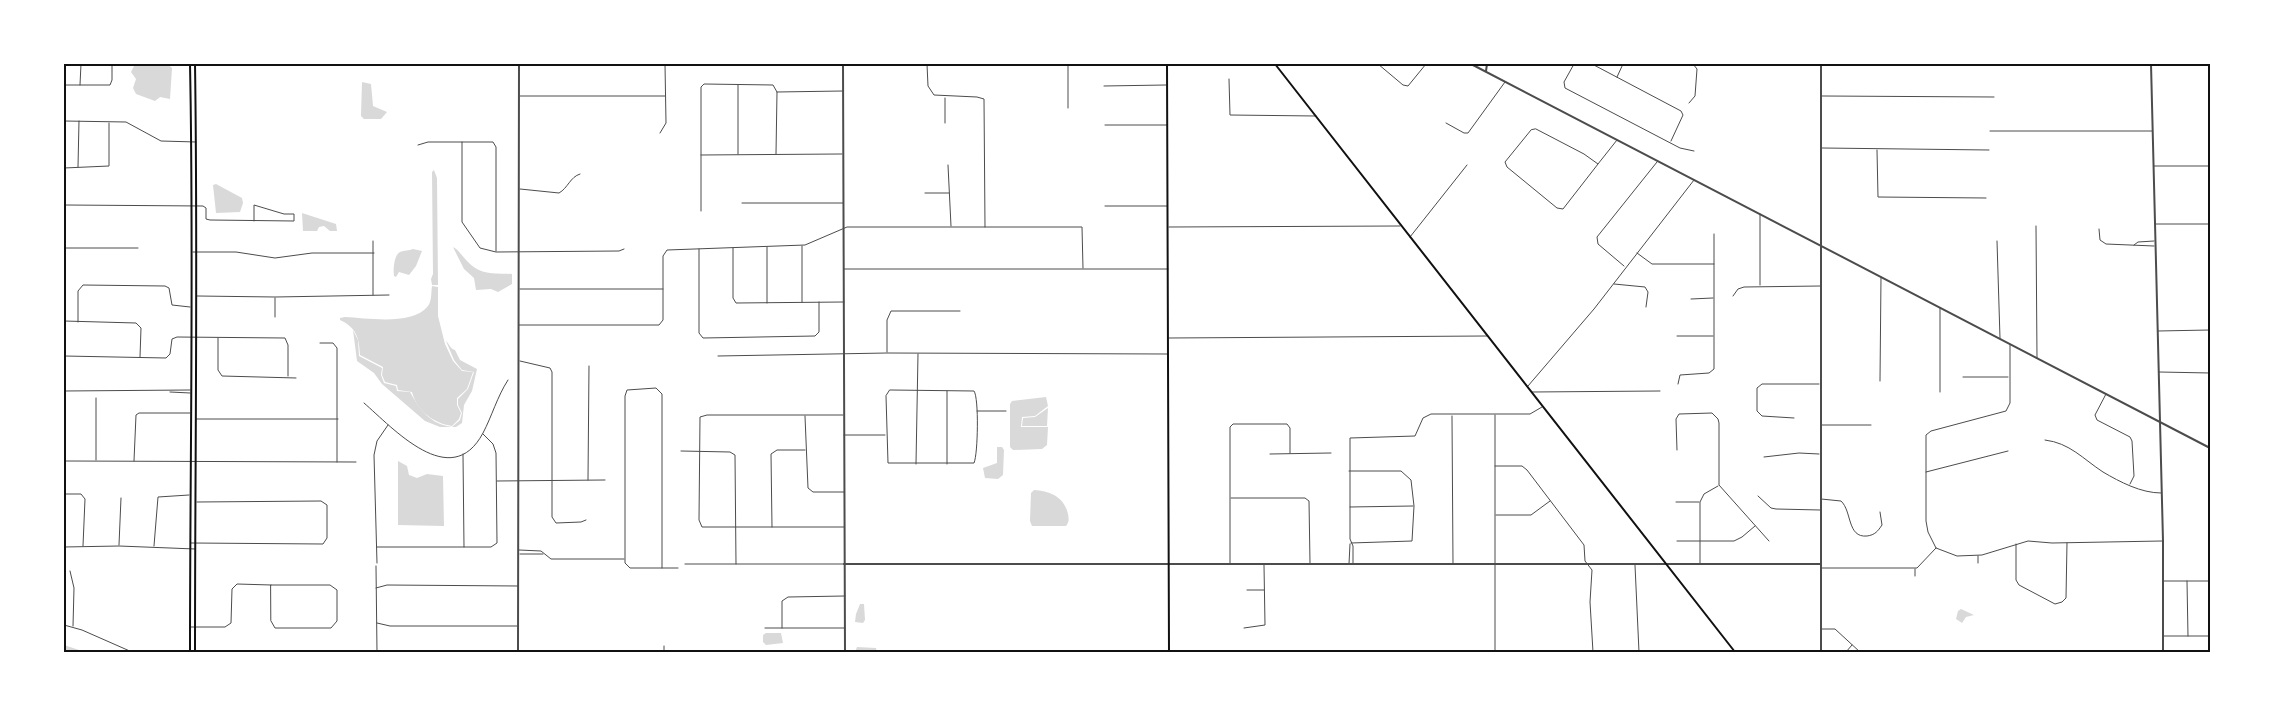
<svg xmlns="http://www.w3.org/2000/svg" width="2274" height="716" font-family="Commissioner,sans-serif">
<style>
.water{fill:#d9d9d9}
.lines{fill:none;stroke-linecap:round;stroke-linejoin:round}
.minor{stroke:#4c4c4c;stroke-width:1}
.tertiary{stroke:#4c4c4c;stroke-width:2}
.secondary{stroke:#111;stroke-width:2}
.neatline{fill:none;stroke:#111;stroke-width:2}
</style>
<rect width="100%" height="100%" fill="#fff"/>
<g class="water">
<path d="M135,64H167L172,68L170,99L160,97L155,101L136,94L133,88L136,79L131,72Z"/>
<path d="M362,82L371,84L373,106L387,112L381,119H364L361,116Z"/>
<path d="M434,170L437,178L438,285H432L431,279L433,274L432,172Z"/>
<path d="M216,184L242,198L243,203L240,212L216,213L213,185Z"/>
<path d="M302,213L336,224L337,231H330L324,226L319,227L317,231H303Z"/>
<path d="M453,247C458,249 462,256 467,261C481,276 494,273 512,274V284L498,292L491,289L476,290L474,278L464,269Z"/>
<path d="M413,249L422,251L416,266L409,275L399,272L396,277L394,276C393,270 394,255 400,252C404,250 409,251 413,249Z"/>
<path d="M432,286L438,287V316L445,344L453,361L462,371L473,372L467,389L457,398V405L461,413L459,419L452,426C433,423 417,411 412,392L398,390L397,385L385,382L382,375L383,367L360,355C359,338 357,328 340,320V318L345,317C368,318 412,326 428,306C432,301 431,292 432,286Z"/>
<path d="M353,330L358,340L359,356L382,368L381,375L384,383L396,386L397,391L410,392C420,410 430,424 452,427L460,420L462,413L458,405V399L468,389L474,372L462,370L454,360L446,341C450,344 449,348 455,350L460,360L477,369L472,391L464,405L462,423L456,427H440L425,421L382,384L374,373L357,361Z"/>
<path d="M1046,397L1048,406L1035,416L1022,417L1021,427H1048L1047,445L1042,449L1013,450L1010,447V404L1012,401Z"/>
<path d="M1048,408L1047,426H1022L1023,418L1035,417Z"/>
<path d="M997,447H1002L1004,450L1003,475L998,479L985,478L983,468L997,463Z"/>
<path d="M398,461L407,466L409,475L417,478L427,474L443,476L444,526L398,525Z"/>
<path d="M1034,490C1050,491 1064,497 1068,514C1069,520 1069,522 1066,526H1032L1030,521L1031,493Z"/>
<path d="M860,604H864L865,620L863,623L855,622L856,614Z"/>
<path d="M1961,609L1974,615L1966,617L1962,623L1956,619L1958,611Z"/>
<path d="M766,633H781L783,643L766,645L763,642V635Z"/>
<path d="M64,645L85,652H64Z"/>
<path d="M857,647L876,648L877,652H855Z"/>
</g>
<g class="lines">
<g class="minor">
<path d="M927,64L928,86L934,95L977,97L984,99L985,227"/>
<path d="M1068,64V108"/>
<path d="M1378,64L1403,85L1408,86L1426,64"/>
<path d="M1574,64L1564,82L1565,88L1680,148L1694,151"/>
<path d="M1592,64L1681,111L1683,115L1671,141"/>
<path d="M1662,64H1693L1697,69L1695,96L1689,103"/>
<path d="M1617,77L1623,64"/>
<path d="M1229,79L1230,115L1316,116"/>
<path d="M64,85H110L112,80V64"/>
<path d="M80,85L81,64"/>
<path d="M738,85V154"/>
<path d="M1104,86L1166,85"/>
<path d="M777,92L843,91"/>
<path d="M520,96H665"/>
<path d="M1822,96L1994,97"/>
<path d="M945,98V123"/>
<path d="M64,121L126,122L161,141L196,142"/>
<path d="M1446,123L1464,133H1468L1505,82"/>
<path d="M1105,125H1167"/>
<path d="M1536,129L1584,154L1598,164L1563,209L1557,208L1507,167L1505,162L1531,130Z"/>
<path d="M1990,131H2152"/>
<path d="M660,133L666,123L665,64"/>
<path d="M462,142V222L480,248L496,252L619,251L624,249"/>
<path d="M418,145L428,142H493L496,147V251"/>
<path d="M1822,148L1989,150"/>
<path d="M1877,150L1878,197L1986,198"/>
<path d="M701,155L842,154"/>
<path d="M1598,164L1617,140"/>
<path d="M948,165L951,226"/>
<path d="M2154,166H2210"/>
<path d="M78,167L79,121"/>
<path d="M64,168L109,166V123"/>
<path d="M520,189L559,193C568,188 570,177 580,174"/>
<path d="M925,193H949"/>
<path d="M742,203H843"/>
<path d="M64,205L203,206L206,208V219L210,220L294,221V214H284L254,205V221"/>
<path d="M1105,206H1167"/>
<path d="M701,211V87L704,84L773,85L777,92L776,154"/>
<path d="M2155,224H2210"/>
<path d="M2036,226L2037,358"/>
<path d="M1169,227L1400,226"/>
<path d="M2099,229L2100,240L2106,244L2154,246"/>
<path d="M1410,237L1467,165"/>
<path d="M1997,241L2000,338"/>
<path d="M2134,245L2138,242L2154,241"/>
<path d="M64,248H138"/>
<path d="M733,248V298L736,303L844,302"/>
<path d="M699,249V333L703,338L815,336L819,332V302"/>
<path d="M193,252H236L275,258L312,253H374"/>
<path d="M1637,253L1652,264H1714"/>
<path d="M1624,266L1598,244L1597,237L1657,162"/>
<path d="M844,269H1168"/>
<path d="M1614,284L1645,287L1648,292L1646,307"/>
<path d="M1760,285V214"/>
<path d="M520,289H663"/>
<path d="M373,295V241"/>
<path d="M197,296L275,297L389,295"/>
<path d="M1733,296L1738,289L1744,287L1821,286"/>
<path d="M275,298V317"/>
<path d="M1691,299L1713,298"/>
<path d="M802,302V246"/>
<path d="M767,303V247"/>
<path d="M64,321L136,323L141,328L140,357"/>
<path d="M78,322V291L83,285L165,286L169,288L172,305L190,307"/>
<path d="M519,325H659L663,320V256L667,250L805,245L847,227H1082L1083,268"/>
<path d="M2158,331L2210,330"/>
<path d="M1677,336H1713"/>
<path d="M218,338V370L222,376L296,378"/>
<path d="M1169,338L1487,336"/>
<path d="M320,343H333L337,348V462"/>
<path d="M2010,345V403L2006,411L1931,431L1926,435V521L1928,532L1936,548L1957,556L1982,555L2028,541L2052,543L2162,541"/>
<path d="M887,352V320L891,311H960"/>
<path d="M64,356L166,358L170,354L172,339L177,337L285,338L288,345V376"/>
<path d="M718,356L887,353L1167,354"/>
<path d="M520,361L550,368L552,372V517L556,523L581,522L586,520"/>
<path d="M2159,372L2210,373"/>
<path d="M1963,377H2008"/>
<path d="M1880,381L1881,277"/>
<path d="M1678,384L1680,375L1709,373L1714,369V234"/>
<path d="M1528,386L1594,309L1694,180"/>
<path d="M890,390L974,391C979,398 978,454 974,463H888L886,396Z"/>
<path d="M64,391L190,390"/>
<path d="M947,391V464"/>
<path d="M170,392L190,393"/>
<path d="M1532,392L1660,391"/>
<path d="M1940,392V308"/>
<path d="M2106,394L2095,415L2097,420L2130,437L2132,441L2134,476L2130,484"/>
<path d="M96,398V460"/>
<path d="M364,403C393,428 451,493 483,433C492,416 497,397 508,380"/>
<path d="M977,411H1006"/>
<path d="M843,415H707L700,417L699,520L702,527H844"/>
<path d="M1495,415V652"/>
<path d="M805,416L808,488L813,492H844"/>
<path d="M1452,416L1453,564"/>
<path d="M1794,418L1762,416L1757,411V388L1762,384H1819"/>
<path d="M196,419H338"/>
<path d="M1822,425H1871"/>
<path d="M844,435H885"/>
<path d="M2045,440C2070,443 2083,459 2103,472C2120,482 2141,493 2161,493"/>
<path d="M1677,450L1676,419L1679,414L1712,413L1718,419L1719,423V485L1769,541"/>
<path d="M681,451L730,452L735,455L736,564"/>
<path d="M463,454L464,547"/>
<path d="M1270,454L1331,453"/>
<path d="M1764,457L1799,453L1819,454"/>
<path d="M64,461L356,462"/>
<path d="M134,461L136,415L139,413H190"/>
<path d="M916,464L918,354"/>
<path d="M1495,466H1522L1527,470L1584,545L1585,561L1592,570L1590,602L1593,652"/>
<path d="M1349,471H1401L1411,480L1414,506L1412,541L1351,543"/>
<path d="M1926,472L2008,451"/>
<path d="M588,480L589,366"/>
<path d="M497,481L605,480"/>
<path d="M64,494H81L85,499L83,546"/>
<path d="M1758,496L1771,508L1776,509L1820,510"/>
<path d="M1231,498H1305L1309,501L1310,563"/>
<path d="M1821,499L1841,501C1852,511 1847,538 1867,536C1875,535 1878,531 1882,525L1880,512"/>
<path d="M1676,502H1699"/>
<path d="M1350,507L1413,506"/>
<path d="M1496,515H1531L1550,501"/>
<path d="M772,527L771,454L777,450H805"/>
<path d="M1677,541H1734L1742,537L1755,526"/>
<path d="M191,543L323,544L327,538V505L321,501L197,502"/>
<path d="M2016,544V580L2019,585L2055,604L2062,602L2066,598L2067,543"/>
<path d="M119,545L121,498"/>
<path d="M154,546L158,497L189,495"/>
<path d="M64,547L119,546L195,549"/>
<path d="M377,547H491L497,543L496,453L493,444L483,434"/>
<path d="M519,550L541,551L551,559H624"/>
<path d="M520,554H543"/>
<path d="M1978,556V563"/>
<path d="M377,563L374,455L377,441L388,425"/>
<path d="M1230,563V427L1233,424H1287L1290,428V453"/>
<path d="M1353,563V546L1350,539V438L1415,436L1423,418L1431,414H1530L1542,407"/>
<path d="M685,564H844"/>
<path d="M1349,564L1350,544"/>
<path d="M1700,564V502L1704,494L1718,486"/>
<path d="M1635,565L1639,652"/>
<path d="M376,566L377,652"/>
<path d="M662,568V394L656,388L627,390L625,396V563L630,568H678"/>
<path d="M1821,568H1917L1936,548"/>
<path d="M70,571L74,588L73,626"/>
<path d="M1915,576V569"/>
<path d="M2164,581H2210"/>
<path d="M2187,581L2188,636"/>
<path d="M271,585H330L337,590V621L331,628H275L271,621Z"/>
<path d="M376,588L387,585L518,586"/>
<path d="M1247,590H1264"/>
<path d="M377,623L390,626H517"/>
<path d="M64,625L82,630L132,652"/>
<path d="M191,627H225L231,623L232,589L237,584L271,585"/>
<path d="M765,628H845"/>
<path d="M782,628V601L788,597L845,596"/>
<path d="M1244,628L1265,625L1264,565"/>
<path d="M1821,629H1835L1860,652"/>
<path d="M2164,636H2210"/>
<path d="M664,652V646"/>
<path d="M1846,652L1852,645"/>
</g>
<g class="tertiary">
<path d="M843,64L845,652"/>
<path d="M1471,64L2210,448"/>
<path d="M2151,64L2163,541V652"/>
<path d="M1486,71L1487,64"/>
<path d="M844,564H1820"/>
<path d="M518,652L519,64"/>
<path d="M1821,652V64"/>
</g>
<g class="secondary">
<path d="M190,64C194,260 190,456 190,652"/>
<path d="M1167,64L1169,652"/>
<path d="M1275,64L1735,652"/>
<path d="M195,652C195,456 198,260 195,64"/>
</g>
</g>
<rect width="2274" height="716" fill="none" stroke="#ffffff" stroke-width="130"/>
<rect x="65" y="65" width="2144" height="586" class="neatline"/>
</svg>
